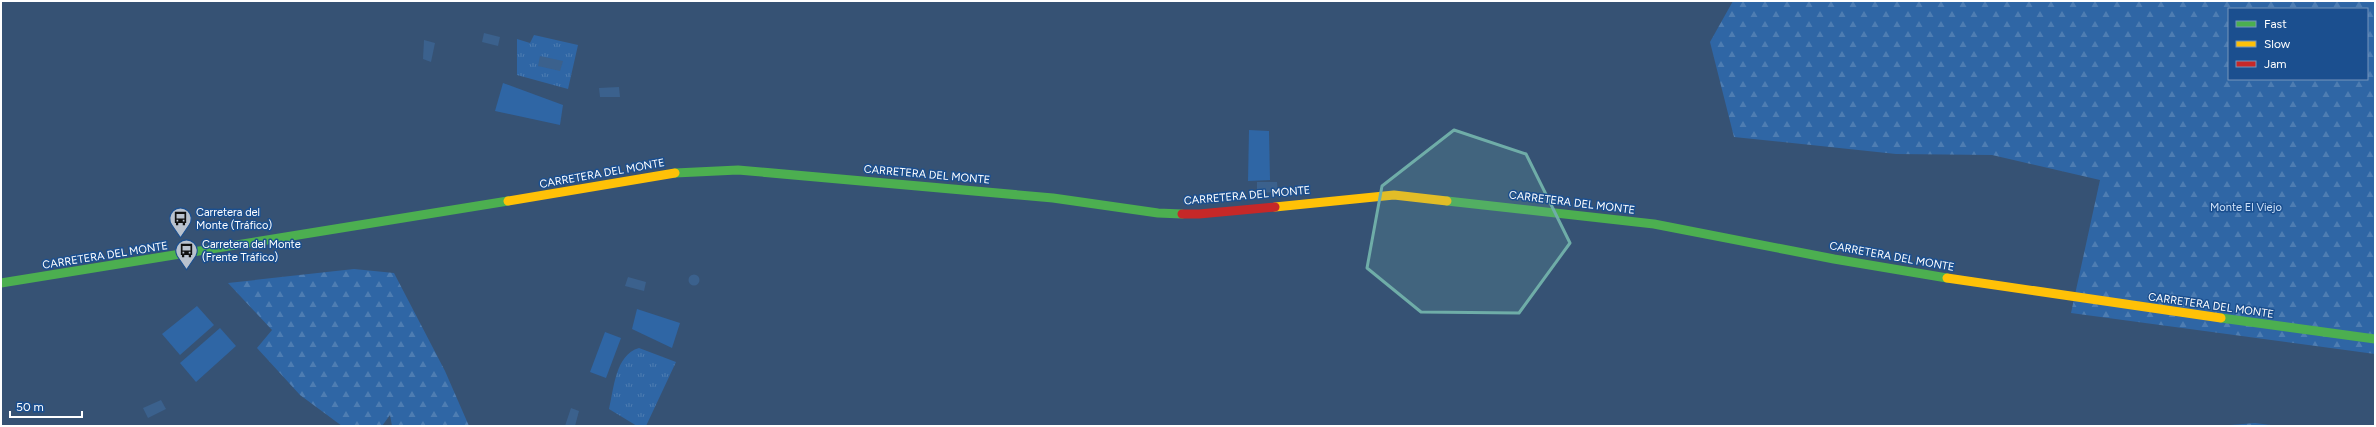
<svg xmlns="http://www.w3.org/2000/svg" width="2376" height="427" font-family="Figtree,sans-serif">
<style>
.grass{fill:url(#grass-tufts)}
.forest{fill:url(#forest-firs);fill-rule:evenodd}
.pitch{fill:#2f66a5}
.water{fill:#3b618d}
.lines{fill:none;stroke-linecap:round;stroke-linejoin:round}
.fast{stroke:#4caf50;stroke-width:9}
.slow{stroke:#ffc107;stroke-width:9}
.jam{stroke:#c62828;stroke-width:9}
.marked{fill:#6fada8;fill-opacity:0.2;stroke:#6fada8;stroke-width:3;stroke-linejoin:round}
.labels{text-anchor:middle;stroke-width:3;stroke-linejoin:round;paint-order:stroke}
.street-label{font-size:11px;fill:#fff;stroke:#1b4f8f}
.park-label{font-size:11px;fill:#cfe3fa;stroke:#1b4f8f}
.poi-label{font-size:11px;fill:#fff;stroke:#1b4f8f;text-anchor:start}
</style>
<defs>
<pattern id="grass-tufts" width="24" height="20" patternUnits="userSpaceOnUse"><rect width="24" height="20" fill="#2f66a5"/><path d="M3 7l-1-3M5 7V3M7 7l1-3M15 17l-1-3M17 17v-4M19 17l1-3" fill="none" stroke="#4e7db2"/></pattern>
<pattern id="forest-firs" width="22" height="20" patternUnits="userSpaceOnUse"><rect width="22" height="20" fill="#2f66a5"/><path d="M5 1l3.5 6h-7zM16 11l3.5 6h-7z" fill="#4e7db2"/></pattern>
</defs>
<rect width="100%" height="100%" fill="#365274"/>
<g class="grass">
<path d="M534,35L578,45L568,89L517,75V39L530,43Z"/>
<path d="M639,348L676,362L646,426H637L609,409C614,389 615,355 639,348Z"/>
</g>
<g class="forest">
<path d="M1733,1H2375V354L2071,313L2100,180L1992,155L1896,154L1734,137L1710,42ZM2229,9H2367V79H2229Z"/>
<path d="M354,269L394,273L445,371L469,426H392L390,415L382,426H342L300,395L257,348L272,330L228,283Z"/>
<path d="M2255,423L2278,426H2218Z"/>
</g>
<g class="pitch">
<path d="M503,83L563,105L560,125L495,111Z"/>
<path d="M1249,130L1269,131L1270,180L1248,181Z"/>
<path d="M197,306L214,325L180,355L162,334Z"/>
<path d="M637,309L680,323L672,348L632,329Z"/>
<path d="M220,328L236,346L196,382L180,363Z"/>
<path d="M605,332L621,338L606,378L590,372Z"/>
</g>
<g class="water">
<path d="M484,33L500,37L498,46L482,42Z"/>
<path d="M424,40L435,43L431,62L423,59Z"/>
<path d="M540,56L563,61L560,71L538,66Z"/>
<path d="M619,87L620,97H600L599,88Z"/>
<path d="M1257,182H1277L1278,192L1257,193Z"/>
<circle cx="694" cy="280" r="5.5"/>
<path d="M628,277L646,282L644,291L625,286Z"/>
<path d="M161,400L166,409L148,418L143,408Z"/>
<path d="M571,408L579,411L575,426H565Z"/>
</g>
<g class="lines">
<g class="fast">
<path d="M675,173L738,170L1053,198L1158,213L1182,214"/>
<path d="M1447,201L1654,224L1834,259L1947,278"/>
<path d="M1,283L508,201"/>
<path d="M2221,318L2375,339"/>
</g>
<g class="slow">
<path d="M508,201L675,173"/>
<path d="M1275,207L1394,195L1447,201"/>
<path d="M1947,278L2221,318"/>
</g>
<path class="jam" d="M1182,214H1199L1275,207"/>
</g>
<path class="marked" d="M1454,130L1526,154L1570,243L1519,313L1421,312L1367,268L1382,186Z"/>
<defs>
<symbol id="bus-pin" viewBox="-11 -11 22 30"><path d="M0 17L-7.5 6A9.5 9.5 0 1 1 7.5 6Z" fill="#b9c2ce" stroke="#1b4f8f"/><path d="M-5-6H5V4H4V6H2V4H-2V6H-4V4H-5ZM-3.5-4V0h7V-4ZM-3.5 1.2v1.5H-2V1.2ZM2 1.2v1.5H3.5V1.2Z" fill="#111"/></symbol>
</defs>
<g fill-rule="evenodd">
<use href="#bus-pin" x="168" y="206" width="25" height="34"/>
<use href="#bus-pin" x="174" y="238" width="25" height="34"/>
</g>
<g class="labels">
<g class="street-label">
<text transform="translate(602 173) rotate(-10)" y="4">CARRETERA DEL MONTE</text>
<text transform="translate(927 174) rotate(5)" y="4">CARRETERA DEL MONTE</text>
<text transform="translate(1247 195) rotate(-5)" y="4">CARRETERA DEL MONTE</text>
<text transform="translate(1572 202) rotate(7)" y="4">CARRETERA DEL MONTE</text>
<text transform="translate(105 255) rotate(-9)" y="4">CARRETERA DEL MONTE</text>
<text transform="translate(1892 256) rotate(10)" y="4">CARRETERA DEL MONTE</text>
<text transform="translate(2211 305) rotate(8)" y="4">CARRETERA DEL MONTE</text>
</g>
<g class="park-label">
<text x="2246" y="211">Monte El Viejo</text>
</g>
<g class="poi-label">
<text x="196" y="216">Carretera del<tspan x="196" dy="13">Monte (Tráfico)</tspan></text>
<text x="202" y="248">Carretera del Monte<tspan x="202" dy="13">(Frente Tráfico)</tspan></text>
</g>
</g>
<rect width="2376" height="427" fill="none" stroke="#ffffff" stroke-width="4"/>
<rect x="2228" y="8" width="140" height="72" fill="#1b4f8f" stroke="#7695bc"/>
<rect x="2236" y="21" width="20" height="6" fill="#4caf50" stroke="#7695bc"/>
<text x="2264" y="28" font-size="12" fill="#ffffff">Fast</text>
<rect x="2236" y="41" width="20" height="6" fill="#ffc107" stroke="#7695bc"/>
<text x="2264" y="48" font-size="12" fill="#ffffff">Slow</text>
<rect x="2236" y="61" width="20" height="6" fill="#c62828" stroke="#7695bc"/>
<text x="2264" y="68" font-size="12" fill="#ffffff">Jam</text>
<path d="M10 411v6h72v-6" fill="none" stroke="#ffffff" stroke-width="2"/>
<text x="16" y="411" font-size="12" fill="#ffffff" stroke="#1b4f8f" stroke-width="3" paint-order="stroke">50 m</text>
</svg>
